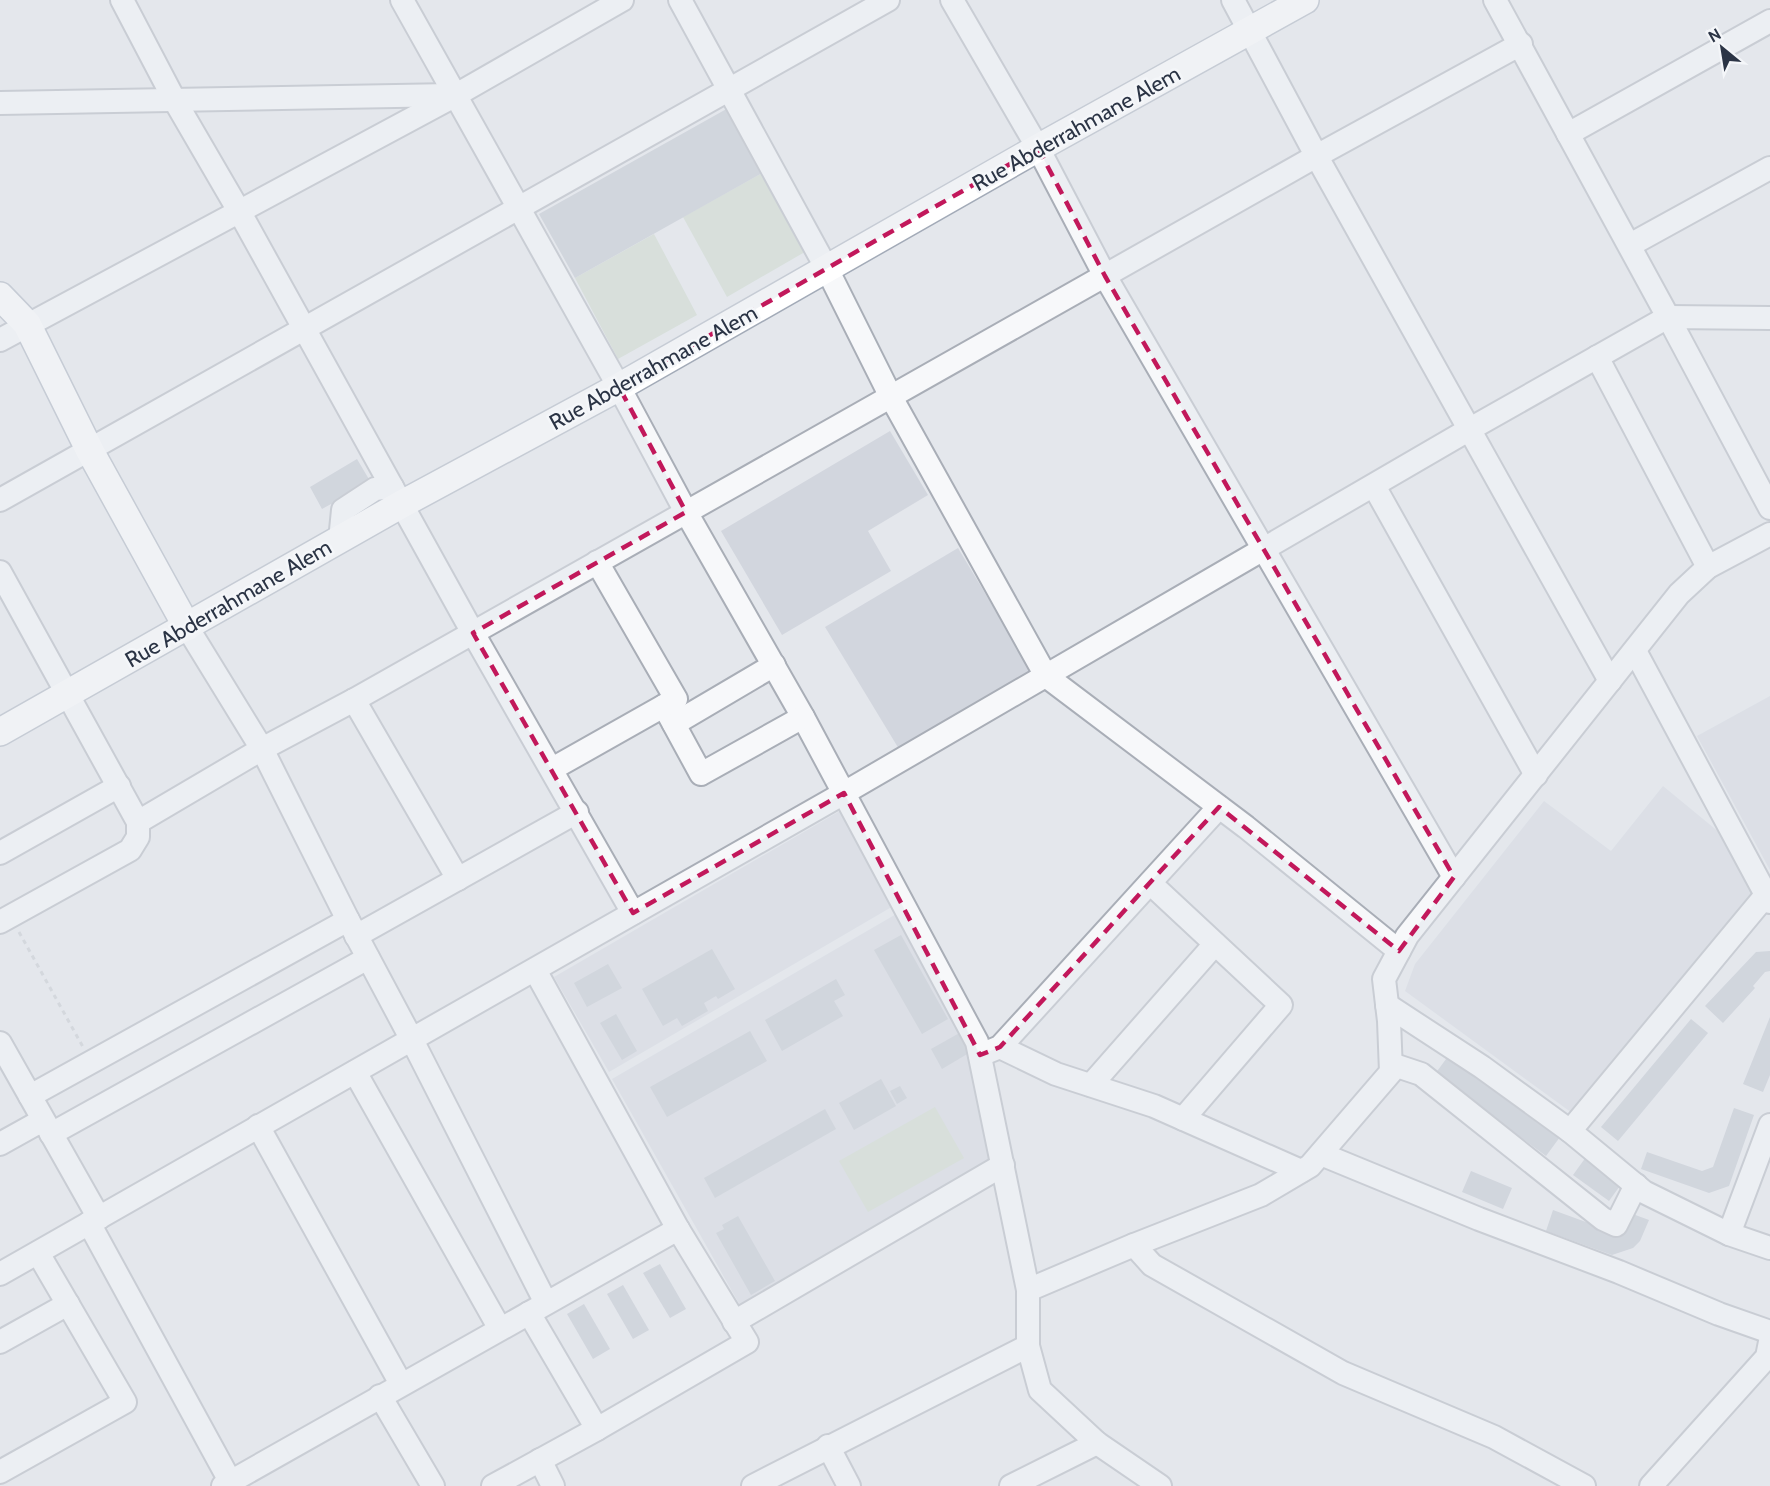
<svg xmlns="http://www.w3.org/2000/svg" width="1770" height="1486" font-family="Cabin,sans-serif">
<style>
.built{fill:#d2d6de}
.green{fill:#c9d6c5}
.building{fill:#bbc0ca}
.lines{fill:none;stroke-linecap:round;stroke-linejoin:round}
.minor-casing{stroke:#a9aeb7;stroke-width:26}
.major-casing{stroke:#a3abb8;stroke-width:30}
.path{stroke:#c2c5cb;stroke-width:3;stroke-dasharray:4.5 4.5;stroke-linecap:butt}
.minor{stroke:#f7f8fa;stroke-width:22}
.major{stroke:#fff;stroke-width:27}
.marked{fill:none;stroke:#c2185b;stroke-width:4.5;stroke-dasharray:12 8;stroke-linejoin:round}
.labels{text-anchor:middle;stroke-width:5;stroke-linejoin:round;paint-order:stroke}
.street-label{font-size:22px;fill:#2b3445;stroke:#f4f6f9}
</style>
<rect width="100%" height="100%" fill="#e4e7ec"/>
<g class="built">
<path d="M890,431L928,495L868,531L891,571L782,635L721,531Z"/>
<path d="M958,548L1034,675L902,754L825,627Z"/>
<path d="M1770,696V870L1697,736Z"/>
<path d="M1663,786L1731,842L1756,893L1572,1113L1405,991L1415,964L1544,801L1611,851Z"/>
<path d="M840,811L895,905L609,1072L554,977Z"/>
<path d="M898,913L963,1031L995,1164L741,1307L612,1079Z"/>
</g>
<g class="green">
<path d="M766,171L810,249L727,297L683,217Z"/>
<path d="M654,234L697,315L618,359L575,278Z"/>
<path d="M935,1107L964,1158L868,1212L839,1161Z"/>
</g>
<g class="building">
<path d="M730,107L766,171L575,278L539,214Z"/>
<path d="M357,459L370,481L338,518L331,504L322,509L310,487Z"/>
<path d="M901,935L948,1019L922,1034L874,950Z"/>
<path d="M712,949L735,989L718,999L716,996L704,1003L708,1011L682,1026L677,1018L663,1026L642,989Z"/>
<path d="M1770,951V971L1765,972L1753,986L1755,988L1723,1023L1705,1006L1756,952Z"/>
<path d="M608,964L622,988L587,1007L574,983Z"/>
<path d="M836,979L845,995L834,1001L843,1016L782,1051L765,1020Z"/>
<path d="M616,1014L637,1051L622,1060L600,1023Z"/>
<path d="M1770,1017V1075L1763,1092L1743,1084Z"/>
<path d="M1691,1019L1708,1033L1618,1141L1601,1127Z"/>
<path d="M750,1031L767,1061L667,1117L650,1087Z"/>
<path d="M963,1031L974,1050L942,1069L931,1049Z"/>
<path d="M1449,1055L1560,1137L1546,1156L1435,1074Z"/>
<path d="M881,1079L896,1106L854,1130L839,1103Z"/>
<path d="M900,1086L907,1098L897,1104L890,1091Z"/>
<path d="M1734,1108L1754,1115L1729,1186L1709,1193L1641,1169L1647,1152L1702,1171L1713,1167Z"/>
<path d="M825,1109L836,1129L715,1198L704,1178Z"/>
<path d="M1586,1157L1622,1183L1609,1201L1573,1175Z"/>
<path d="M1471,1171L1512,1188L1503,1209L1462,1192Z"/>
<path d="M1553,1210L1616,1233L1630,1213L1649,1220L1640,1241L1633,1248L1612,1255L1546,1231Z"/>
<path d="M738,1216L775,1281L751,1295L716,1233L724,1229L722,1225Z"/>
<path d="M660,1264L686,1309L670,1318L643,1273Z"/>
<path d="M623,1285L649,1330L633,1339L607,1294Z"/>
<path d="M584,1304L610,1349L593,1359L567,1314Z"/>
</g>
<g class="lines">
<defs>
<g id="minor">
<path d="M122,0L175,101L239,211L473,633L633,913"/>
<path d="M402,0L619,387L686,512L803,717L977,1042L1028,1290V1346L1040,1390L1097,1443L1160,1486"/>
<path d="M680,0L827,269L891,397L1046,676L1246,827L1399,951"/>
<path d="M952,0L1038,148L1105,276L1454,877"/>
<path d="M1233,0L1317,157L1610,681"/>
<path d="M0,103L452,95"/>
<path d="M1568,134L1770,21"/>
<path d="M1630,245L1770,168"/>
<path d="M1770,318L1668,317L1770,508"/>
<path d="M0,340L456,95L622,0"/>
<path d="M1597,357L1708,567"/>
<path d="M1374,486L1536,775"/>
<path d="M0,500L888,0"/>
<path d="M340,540L343,510L375,489L392,487"/>
<path d="M0,572L138,822V837L130,850L0,922"/>
<path d="M187,627L262,749L348,920L412,1040L546,1303"/>
<path d="M1635,651L1770,902"/>
<path d="M354,700L458,879"/>
<path d="M664,706L701,774L803,717"/>
<path d="M674,724L774,665"/>
<path d="M552,769L676,699L597,562"/>
<path d="M138,822L262,749L354,700L1320,154L1521,44"/>
<path d="M0,853L119,786"/>
<path d="M1150,883L1281,1005L1183,1119"/>
<path d="M356,936L577,812"/>
<path d="M1387,1005L1482,1067L1570,1131L1644,1192L1729,1234L1770,1248"/>
<path d="M0,1043L99,1218"/>
<path d="M1000,1047L1056,1074L1154,1106L1301,1171"/>
<path d="M980,1055L1000,1047L1219,807"/>
<path d="M1391,1064L1421,1074L1603,1219L1616,1225L1636,1185"/>
<path d="M355,1072L500,1329"/>
<path d="M1091,1085L1215,944"/>
<path d="M30,1096L348,920"/>
<path d="M258,1126L401,1384"/>
<path d="M1570,1131L1766,895"/>
<path d="M51,1134L368,958"/>
<path d="M0,1144L43,1120"/>
<path d="M1321,1154L1479,1219L1619,1272L1719,1314L1770,1332"/>
<path d="M89,1223L230,1481"/>
<path d="M1729,1234L1770,1125"/>
<path d="M1134,1245L1152,1265L1343,1373L1494,1437L1584,1486"/>
<path d="M0,1274L844,793L1470,429L1668,317L1495,0"/>
<path d="M1028,1290L1134,1245L1261,1195L1310,1166L1391,1072L1389,1021L1384,979L1407,936L1679,594L1708,567L1770,534"/>
<path d="M529,1313L597,1429"/>
<path d="M734,1322L1003,1165"/>
<path d="M0,1342L68,1304"/>
<path d="M380,1396L433,1486"/>
<path d="M828,1446L849,1486"/>
<path d="M540,1460L553,1486"/>
<path d="M0,1472L125,1402L38,1253"/>
<path d="M223,1486L678,1229"/>
<path d="M493,1486L597,1429L747,1342L678,1229L535,970"/>
<path d="M753,1486L1028,1346"/>
<path d="M1011,1486L1097,1443"/>
<path d="M1651,1486L1767,1357L1770,1342"/>
</g>
<g id="major">
<path d="M0,296L27,324L90,451L187,627"/>
<path d="M0,732L402,504L619,387L1038,148L1305,0"/>
</g>
</defs>
<use href="#minor" class="minor-casing"/>
<use href="#major" class="major-casing"/>
<path class="path" d="M19,932L83,1047"/>
<use href="#minor" class="minor"/>
<use href="#major" class="major"/>
</g>
<path d="M0 0H1770V1486H0ZM1038,148L1105,276L1454,877L1399,951L1219,807L1000,1047L980,1055L844,793L633,913L473,633L686,512L619,387Z" fill="#e4e7ec" fill-opacity=".55" fill-rule="evenodd"/>
<path class="marked" d="M1038,148L1105,276L1454,877L1399,951L1219,807L1000,1047L980,1055L844,793L633,913L473,633L686,512L619,387Z"/>
<g class="labels">
<g class="street-label">
<text transform="translate(1076 128) rotate(-29)" y="8">Rue Abderrahmane Alem</text>
<text transform="translate(653 367) rotate(-29)" y="8">Rue Abderrahmane Alem</text>
<text transform="translate(228 603) rotate(-30)" y="8">Rue Abderrahmane Alem</text>
</g>
</g>
<g transform="translate(1722 48) rotate(330)" stroke="#f4f6f9" stroke-width="4.5" paint-order="stroke">
<path d="M0-4.5L10 22L0 15L-10 22Z" fill="#2b3445"/>
<text y="-9" font-size="16" font-weight="bold" text-anchor="middle" fill="#2b3445">N</text>
</g>
</svg>
